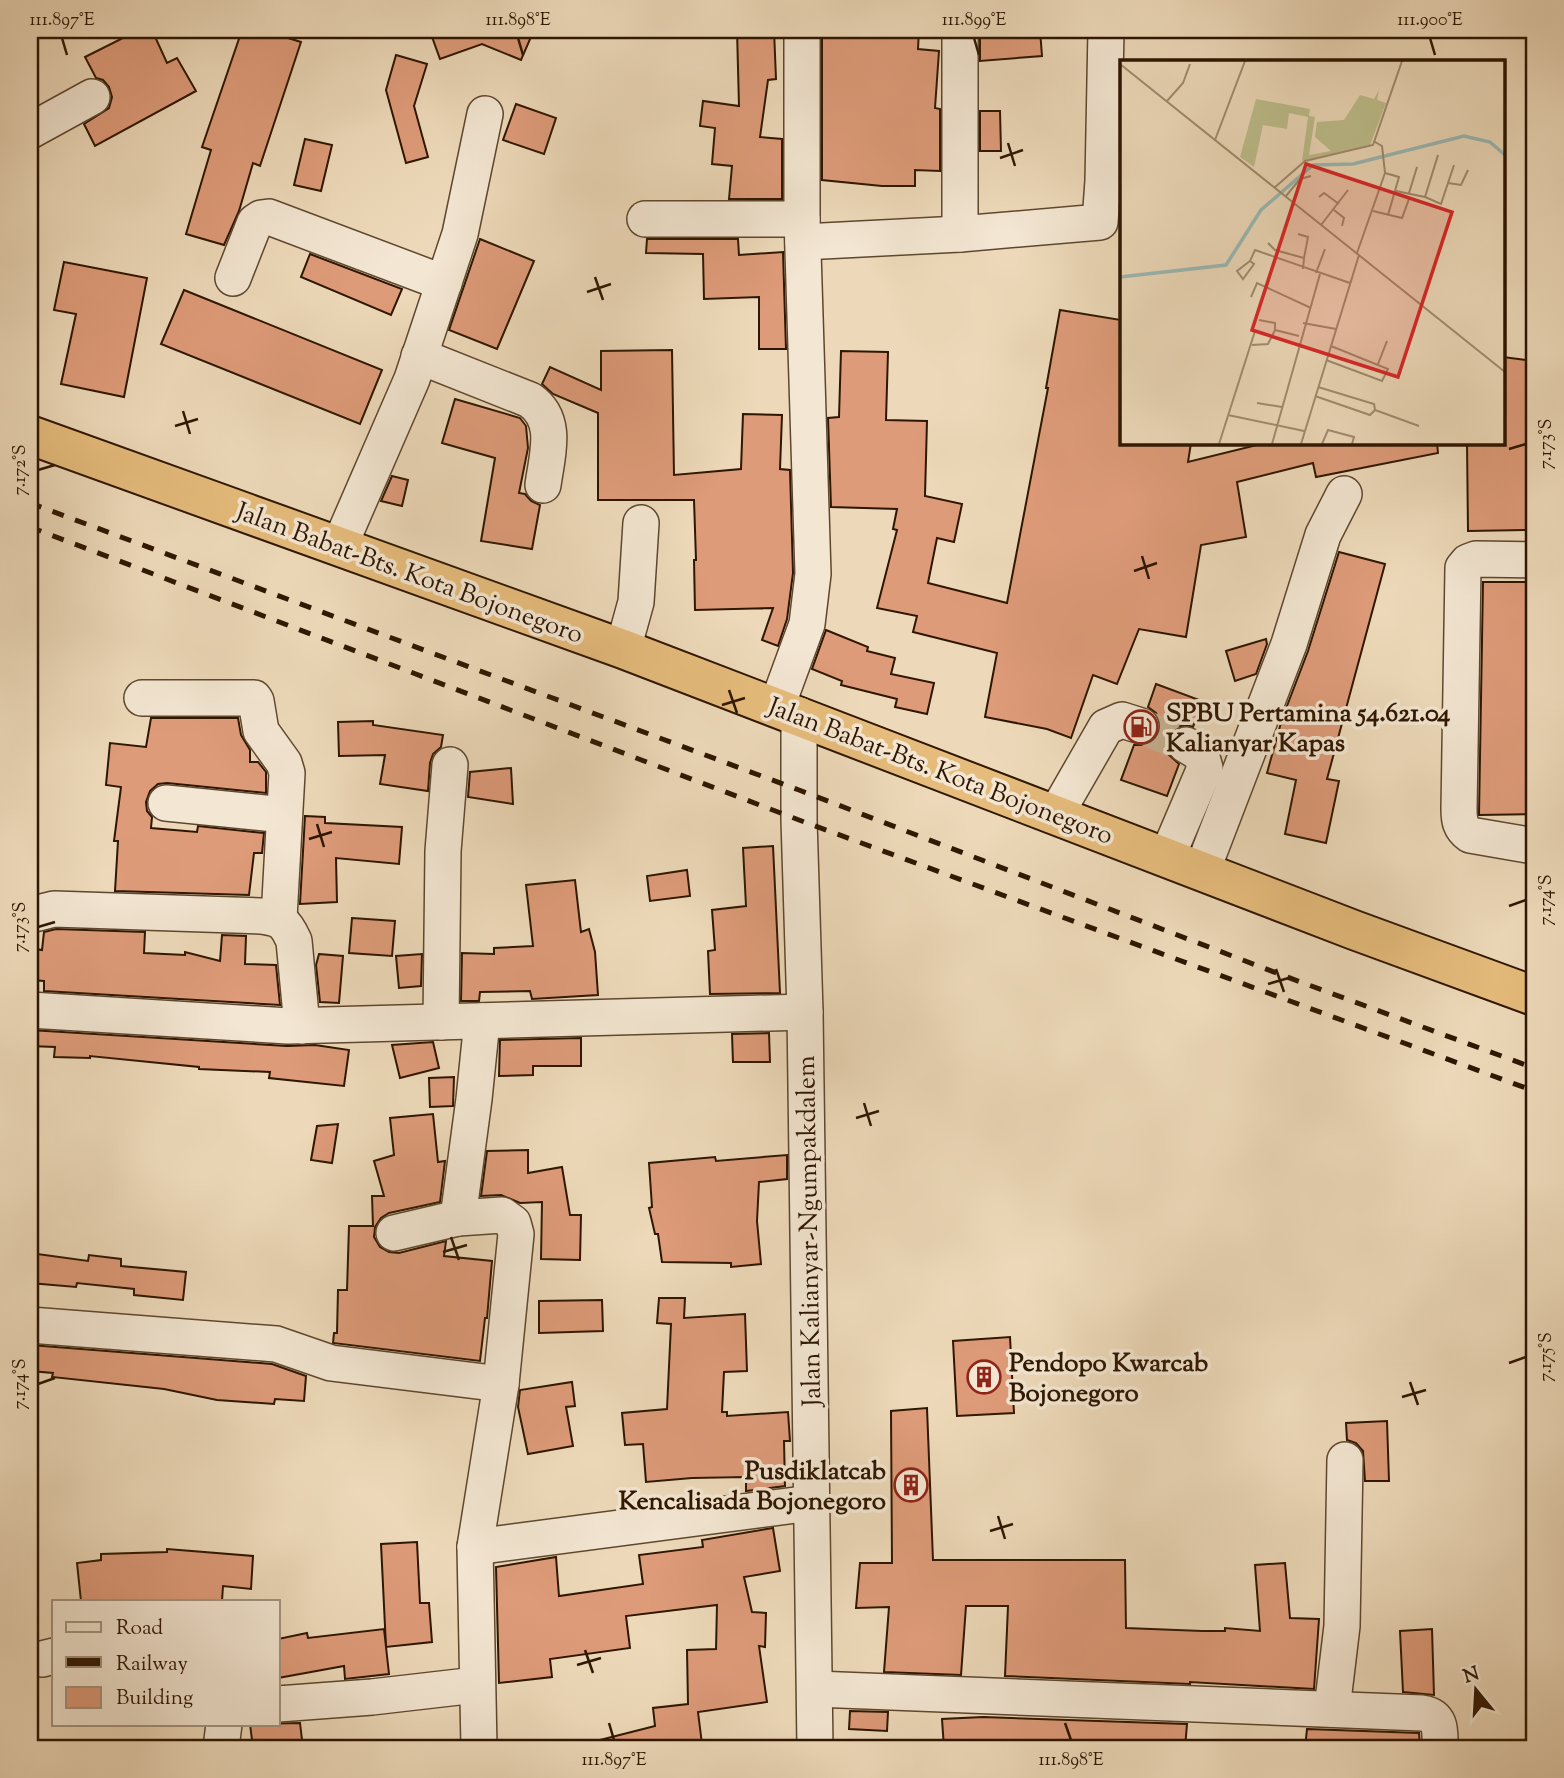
<svg xmlns="http://www.w3.org/2000/svg" width="1564" height="1778" font-family="'Sorts Mill Goudy',serif">
<style>
.building{fill:#de9b79;stroke:#2e1600;stroke-width:2}
.lines{fill:none;stroke-linecap:round;stroke-linejoin:round}
.minor-tunnel{stroke:#c7b294;stroke-width:35;stroke-dasharray:35 18;stroke-linecap:butt}
.minor-casing{stroke:#5e472e;stroke-width:38}
.highway-casing{stroke:#2e1600;stroke-width:42}
.minor{stroke:#f3e6d2;stroke-width:35}
.highway{stroke:#e6bc7c;stroke-width:38}
.rail{stroke:#2e1600;stroke-width:5;stroke-dasharray:12 12;stroke-linecap:butt}
.ticks{fill:none;stroke:#2e1600;stroke-width:2.5}
.labels{text-anchor:middle;stroke-width:7;stroke-linejoin:round;paint-order:stroke}
.street-label{font-size:26px;fill:#2e1600;stroke:#f3e6d2}
.poi-label{font-size:26px;font-weight:bold;fill:#2e1600;stroke:#f3e6d2;text-anchor:start}
.inset-river{fill:none;stroke:#9ab9b5;stroke-width:3.5}
.inset-road{fill:none;stroke:#a18b6f;stroke-width:2}
.view{fill:#d62828;fill-opacity:0.15;stroke:#d62828;stroke-width:3.5}
.inset-edge{fill:none;stroke:#2e1600;stroke-width:3.5}
.neatline{fill:none;stroke:#2e1600;stroke-width:2.5}
.ticks-label{font-size:18px;text-anchor:middle;fill:#2e1600}
</style>
<rect width="100%" height="100%" fill="#edd9b9"/>
<filter id="stains"><feTurbulence type="fractalNoise" baseFrequency=".00286" numOctaves="4"/><feColorMatrix values="0 0 0 0 .2 0 0 0 0 .09 0 0 0 0 .02 0 0 0 .5 -.17"/></filter>
<radialGradient id="worn" r=".72"><stop offset=".6" stop-color="#630" stop-opacity="0"/><stop offset="1" stop-color="#630" stop-opacity=".3"/></radialGradient>
<g class="building">
<path d="M122,30H152L167,63L177,58L196,91L95,146L84,124L109,108L112,97L109,87L103,80L96,78L85,57L125,37Z"/>
<path d="M242,30H262L301,42L260,166L253,163L239,211L224,245L186,234L211,150L202,147Z"/>
<path d="M442,30H534L521,60L482,44L440,59L431,34Z"/>
<path d="M737,30H774L776,79L768,80L760,137L782,139V199H729L732,166L712,164L715,128L700,126L703,101L739,106Z"/>
<path d="M876,30H919L918,49L939,51L935,108L940,109V171L915,170V186H882L822,180V36L876,33Z"/>
<path d="M980,30H1040L1042,56L980,61Z"/>
<path d="M396,55L427,64L414,106L428,157L406,163L386,90Z"/>
<path d="M516,104L556,118L544,154L503,140Z"/>
<path d="M980,111H1000L1001,151H980Z"/>
<path d="M305,139L332,145L321,191L294,185Z"/>
<path d="M480,239L534,261L497,349L449,330Z"/>
<path d="M647,239H738L739,255L783,252L786,349H759V297L704,299L703,254L646,253Z"/>
<path d="M310,254L402,289L391,315L301,277Z"/>
<path d="M64,262L147,278L124,397L61,384L76,314L54,310Z"/>
<path d="M184,290L382,370L360,424L161,344Z"/>
<path d="M1060,310L1121,320V443H1191L1188,462L1265,443H1437L1438,453L1316,477L1313,463L1237,482L1246,537L1201,545L1186,637L1139,629L1117,684L1093,675L1071,738L1047,729L985,717L997,653L913,632L917,616L877,608L897,530L893,529L897,509L831,507L828,418L839,417L841,351L888,352L886,420L927,421L925,496L962,504L954,542L937,538L928,583L1007,603L1048,388H1046Z"/>
<path d="M672,350L674,475L741,469L743,414L782,415L780,469L790,470L793,573L787,619L778,646L762,640L773,608L695,610L694,560H696L694,500H598V413L553,394L542,384L550,367L601,390V351Z"/>
<path d="M1503,357L1534,361V530L1468,531L1467,443H1503Z"/>
<path d="M455,399L520,418L526,426L528,448L519,493L525,494L531,501L540,505L532,549L481,541L495,458L442,443Z"/>
<path d="M392,476L408,480L402,506L381,501Z"/>
<path d="M1339,552L1385,564L1327,779L1339,781L1326,843L1285,834L1296,780L1267,773L1282,719L1308,651Z"/>
<path d="M1483,582H1534V814L1479,815Z"/>
<path d="M826,630L868,647L867,651L895,658L891,674L934,683L927,714L895,707L897,699L841,685L842,681L812,669Z"/>
<path d="M1266,639L1267,644L1256,674L1235,681L1226,651Z"/>
<path d="M1156,684L1202,701L1193,727L1186,725L1177,727L1168,735L1166,744L1168,754L1179,764L1167,796L1121,780L1134,745H1146L1155,740L1160,733V721L1156,713L1148,707Z"/>
<path d="M151,718H238L241,735L250,750V762H258L266,772V793L167,783L158,784L150,791L146,802L147,811L152,817L151,828L197,832L198,826L264,833L262,853H254L249,895L115,891L118,841H114L121,787L106,785L110,743L146,747Z"/>
<path d="M373,721V725L443,735L441,747L433,754L430,763L428,791L380,784L385,755L339,756L338,722Z"/>
<path d="M511,768L513,804L468,797L470,772Z"/>
<path d="M305,816L325,817V823L402,827L399,864L336,858L337,902L300,904Z"/>
<path d="M773,846L780,993L710,994L708,951L715,950L712,910L746,906L743,848Z"/>
<path d="M687,870L690,896L650,901L647,876Z"/>
<path d="M575,880L581,932L589,929L595,952L598,995L532,999L530,991L480,992L479,1001H461L462,953L494,954V948L533,946L526,885Z"/>
<path d="M352,918L395,921L392,956L349,953Z"/>
<path d="M56,929L145,932L144,953L185,955V952L220,961L222,935L246,936L245,964L276,965L280,1005L44,991V981L30,980V948L42,950L44,932Z"/>
<path d="M319,954L343,956L339,1003L320,1002L316,965Z"/>
<path d="M422,954L421,986L399,988L396,956Z"/>
<path d="M30,1030L287,1046L315,1045L349,1050L344,1086L269,1078L270,1072L199,1069V1067L90,1056V1058L54,1057L55,1047L30,1046Z"/>
<path d="M769,1033L770,1062H733L732,1034Z"/>
<path d="M581,1038V1066H533V1075L499,1076L500,1040Z"/>
<path d="M433,1042L439,1068L400,1078L392,1045Z"/>
<path d="M454,1077L453,1106L430,1107L429,1078Z"/>
<path d="M433,1114L438,1162L445,1161L440,1202L389,1213L381,1218L375,1227L374,1237L380,1247L389,1252L399,1253L446,1241L444,1256L492,1261L487,1318H485L480,1361L333,1343L334,1333H337L338,1290H347L349,1226H373L372,1196H384L374,1161L394,1155L390,1118Z"/>
<path d="M338,1124L332,1163L311,1160L317,1126Z"/>
<path d="M528,1150V1173L562,1167L570,1215H581L580,1260L541,1259L542,1202L520,1203L501,1195L481,1196L487,1151Z"/>
<path d="M787,1155V1179L759,1182L757,1221L761,1264L731,1267V1263L662,1262L658,1234H655L649,1208L652,1207L649,1163L715,1157L716,1161Z"/>
<path d="M30,1253L88,1261L89,1255L121,1259V1266L186,1272L183,1300L134,1295V1289L77,1283L76,1287L30,1283Z"/>
<path d="M659,1298H685L684,1318L745,1314L747,1371L724,1372L722,1412H727V1416L788,1412L790,1441H784L785,1486L746,1491V1477L692,1478L646,1482L643,1444L625,1445L622,1413L667,1409L671,1324L657,1323Z"/>
<path d="M602,1300L603,1331L539,1333V1301Z"/>
<path d="M1010,1337L1014,1413L957,1416L953,1341Z"/>
<path d="M30,1345L272,1364L306,1376L304,1401L275,1399L274,1404L217,1400L164,1389L52,1377L53,1373L30,1371Z"/>
<path d="M572,1382L575,1406L566,1407L573,1446L528,1454L518,1407L520,1390Z"/>
<path d="M927,1408L933,1560H1125L1126,1628L1202,1631H1225V1628L1260,1631L1255,1565L1285,1563L1290,1618L1319,1619L1314,1689L1190,1682V1684L1005,1676L1008,1606H966L961,1675L884,1672L889,1607L856,1608L860,1563H892L891,1411Z"/>
<path d="M1387,1421L1389,1481H1365L1363,1451L1356,1443L1347,1440L1346,1423Z"/>
<path d="M773,1528L780,1571L744,1577L752,1612L766,1613L765,1647L759,1646L767,1702L698,1712L702,1744L667,1748H597L596,1741L655,1726L653,1708L688,1704L687,1650L716,1649L717,1605L626,1616L630,1648L550,1659L552,1677L499,1683L496,1567L556,1557L559,1596L643,1584L639,1555L703,1547L702,1540Z"/>
<path d="M417,1542L420,1603H429L432,1642L386,1647L381,1544Z"/>
<path d="M167,1549L253,1556L251,1589L223,1586L222,1601H81L77,1563L101,1560V1554L167,1552Z"/>
<path d="M384,1629L389,1674L345,1679L344,1666L278,1678V1639L307,1633L308,1638Z"/>
<path d="M1432,1629L1434,1695L1403,1692L1400,1631Z"/>
<path d="M850,1711L888,1712L887,1731L849,1729Z"/>
<path d="M983,1717L1187,1724L1185,1748H944L942,1719Z"/>
<path d="M300,1723L303,1748H253L250,1724Z"/>
<path d="M1307,1729L1419,1733L1420,1748H1305Z"/>
</g>
<g class="lines">
<path class="minor-tunnel" d="M1141,726L1186,745"/>
<defs>
<g id="minor">
<path d="M30,131L92,97"/>
<path d="M645,219H802"/>
<path d="M960,234V30"/>
<path d="M803,242L960,234L1100,222L1103,181L1106,30"/>
<path d="M233,278L255,222L261,218L269,217L444,283"/>
<path d="M419,356L530,400C559,420 547,455 543,485"/>
<path d="M339,547L412,379L460,234L485,114"/>
<path d="M1534,560L1476,559L1468,562L1463,568L1459,809C1459,820 1460,828 1470,835L1534,846"/>
<path d="M623,649L636,602L641,523"/>
<path d="M142,698H254L256,701L261,731L284,763L287,773L279,918"/>
<path d="M777,706L807,624L813,574L802,219V30"/>
<path d="M799,715V820L805,1012L815,1748"/>
<path d="M166,803L284,815"/>
<path d="M1056,814L1106,727L1122,720L1141,726"/>
<path d="M1167,857L1205,768L1201,754L1186,745"/>
<path d="M1202,871L1289,644L1323,535L1344,494"/>
<path d="M30,915L54,909L261,916C281,919 285,921 294,941L302,1026"/>
<path d="M30,1010L288,1026L805,1012"/>
<path d="M441,1022L443,851L450,765"/>
<path d="M394,1233L458,1218"/>
<path d="M30,1325L276,1344L331,1363L501,1384"/>
<path d="M475,1547L811,1503"/>
<path d="M42,1659L54,1656"/>
<path d="M815,1689L1422,1713C1442,1716 1440,1731 1440,1748"/>
<path d="M278,1704L372,1697L476,1685"/>
<path d="M1332,1709L1342,1626L1345,1460"/>
<path d="M221,1748L224,1724"/>
<path d="M479,1748L475,1547L501,1384L516,1234L513,1223L502,1215L458,1218L474,1099L482,1021"/>
</g>
<path id="highway" d="M30,435L623,649L1354,930L1534,996"/>
</defs>
<use href="#minor" class="minor-casing"/>
<use href="#highway" class="highway-casing"/>
<use href="#minor" class="minor"/>
<use href="#highway" class="highway"/>
<g class="rail">
<path d="M30,503L799,790L1287,977L1534,1068"/>
<path d="M30,527L799,820L1534,1091"/>
</g>
</g>
<path class="ticks" d="M62,38L67,55M518,38L523,55M974,38L979,55M1430,38L1435,55M1008,143L1015,166M1000,158L1023,150M595,277L603,300M587,292L611,284M183,411L190,434M175,426L198,419M1509,449L1526,444M38,470L55,465M1142,556L1149,579M1134,571L1157,563M729,690L737,713M722,705L745,698M317,824L324,847M309,839L332,832M1509,906L1526,900M38,927L55,922M1276,969L1284,992M1268,984L1292,977M864,1103L871,1126M856,1118L879,1111M451,1237L459,1260M443,1252L467,1245M1509,1363L1526,1357M1410,1382L1418,1405M38,1384L55,1378M1402,1397L1426,1390M998,1516L1005,1539M990,1531L1013,1524M585,1650L593,1673M577,1665L601,1658M609,1723L614,1740M1065,1723L1071,1740"/>
<defs>
<symbol id="fuel-ring" viewBox="-11 -11 22 22"><circle r="9.5" fill="#f3e6d2" stroke="#8f2418" stroke-width="1.5"/><path d="M-5.5-6h7V0h2V4h1.3V-2.5L3-4.5l.8-.8L6-3V5H2.5V1h-1V6h-7ZM-4.2-4.7v3.2H.2V-4.7Z" fill="#8f2418"/></symbol>
<symbol id="building-ring" viewBox="-11 -11 22 22"><circle r="9.5" fill="#f3e6d2" stroke="#8f2418" stroke-width="1.5"/><path d="M-4-6H4V6H1V3H-1V6H-4ZM-2.5-4.3h1.7v1.8h-1.7ZM.8-4.3h1.7v1.8H.8ZM-2.5-1h1.7V.8h-1.7ZM.8-1h1.7V.8H.8Z" fill="#8f2418"/></symbol>
</defs>
<g fill-rule="evenodd">
<use href="#fuel-ring" x="1122" y="708" width="38" height="38"/>
<use href="#building-ring" x="965" y="1358" width="38" height="38"/>
<use href="#building-ring" x="892" y="1466" width="38" height="38"/>
</g>
<g class="labels">
<g class="street-label">
<text transform="translate(410 572) rotate(20)" y="9">Jalan Babat-Bts. Kota Bojonegoro</text>
<text transform="translate(941 770) rotate(21)" y="9">Jalan Babat-Bts. Kota Bojonegoro</text>
<text transform="translate(808 1231) rotate(-91)" y="9">Jalan Kalianyar-Ngumpakdalem</text>
</g>
<g class="poi-label">
<text x="1166" y="721">SPBU Pertamina 54.621.04<tspan x="1166" dy="30">Kalianyar Kapas</tspan></text>
<text x="1009" y="1371">Pendopo Kwarcab<tspan x="1009" dy="30">Bojonegoro</tspan></text>
<text x="886" y="1479" text-anchor="end">Pusdiklatcab<tspan x="886" dy="30">Kencalisada Bojonegoro</tspan></text>
</g>
</g>
<g transform="translate(1120 60)">
<rect width="385" height="385" fill="#edd9b9"/>
<path d="M259,30L257,40L266,43L250,85L182,101L188,57L169,53L167,69L143,65L134,107L120,97L136,39L190,49L189,56L195,57L189,95L211,91L195,77L197,62L224,60L240,35L254,39Z" fill="#bdbe8c"/>
<path class="inset-river" d="M0,217L106,205L141,150L193,105L233,104L344,76L370,82L385,95"/>
<path class="inset-road" d="M0,4L385,312M47,41L63,23L70,4M95,80L125,1M265,113L279,117L268,155M328,123L341,125L348,110M154,128L185,101L253,85L282,1M276,131L305,137L318,95M289,133L297,107M166,136L180,119L191,116M199,137L204,133L219,144M305,137L321,144L334,105M214,150L224,158L222,166M253,151L282,158L289,139M201,165L228,130M178,174L188,177L184,198M148,183L155,190L184,198L183,209M237,193L265,113L262,86L255,82M130,201L117,211L123,219L134,204L130,201L135,190L230,223M196,213L205,189M131,237L137,223L191,248M139,260L155,263V270M183,263L216,269M132,285L148,284L155,270L179,276M206,300L262,321L268,309L211,286M258,304L267,281M198,327L254,344L255,350L299,366M195,336L250,355L255,350M137,343L162,347M108,355L184,371M99,384L135,271M152,384L200,214M181,384L239,195M202,384L208,370L234,377L232,384"/>
<path class="view" d="M186,104L332,152L278,317L132,270Z"/>
<rect width="385" height="385" class="inset-edge"/>
</g>
<rect width="1564" height="1778" fill="none" stroke="#edd9b9" stroke-width="77"/>
<rect x="52" y="1600" width="228" height="126" fill="#f3e6d2" stroke="#a4937e" stroke-width="2"/>
<rect x="66" y="1622" width="35" height="10" fill="#f3e6d2" stroke="#a4937e" stroke-width="2"/>
<text x="116" y="1634" font-size="21" fill="#2e1600">Road</text>
<rect x="66" y="1657" width="35" height="10" fill="#2e1600" stroke="#a4937e" stroke-width="2"/>
<text x="116" y="1670" font-size="21" fill="#2e1600">Railway</text>
<rect x="66" y="1687" width="35" height="21" fill="#de9b79" stroke="#a4937e" stroke-width="2"/>
<text x="116" y="1704" font-size="21" fill="#2e1600">Building</text>
<g transform="translate(1476 1690) rotate(342)" stroke="#f3e6d2" stroke-width="5" paint-order="stroke">
<path d="M0-5L12 26L0 18L-12 26Z" fill="#2e1600"/>
<text y="-10" font-size="19" font-weight="bold" text-anchor="middle" fill="#2e1600">N</text>
</g>
<rect x="38" y="38" width="1488" height="1702" class="neatline"/>
<g class="ticks-label">
<text x="62" y="25">111.897°E</text>
<text x="518" y="25">111.898°E</text>
<text x="974" y="25">111.899°E</text>
<text x="1430" y="25">111.900°E</text>
<text transform="translate(1545 444) rotate(-90)" y="6">7.173°S</text>
<text transform="translate(19 470) rotate(-90)" y="6">7.172°S</text>
<text transform="translate(1545 900) rotate(-90)" y="6">7.174°S</text>
<text transform="translate(19 927) rotate(-90)" y="6">7.173°S</text>
<text transform="translate(1545 1357) rotate(-90)" y="6">7.175°S</text>
<text transform="translate(19 1384) rotate(-90)" y="6">7.174°S</text>
<text x="614" y="1765">111.897°E</text>
<text x="1071" y="1765">111.898°E</text>
</g>
<rect width="100%" height="100%" filter="url(#stains)"/>
<rect width="100%" height="100%" fill="url(#worn)"/>
</svg>
